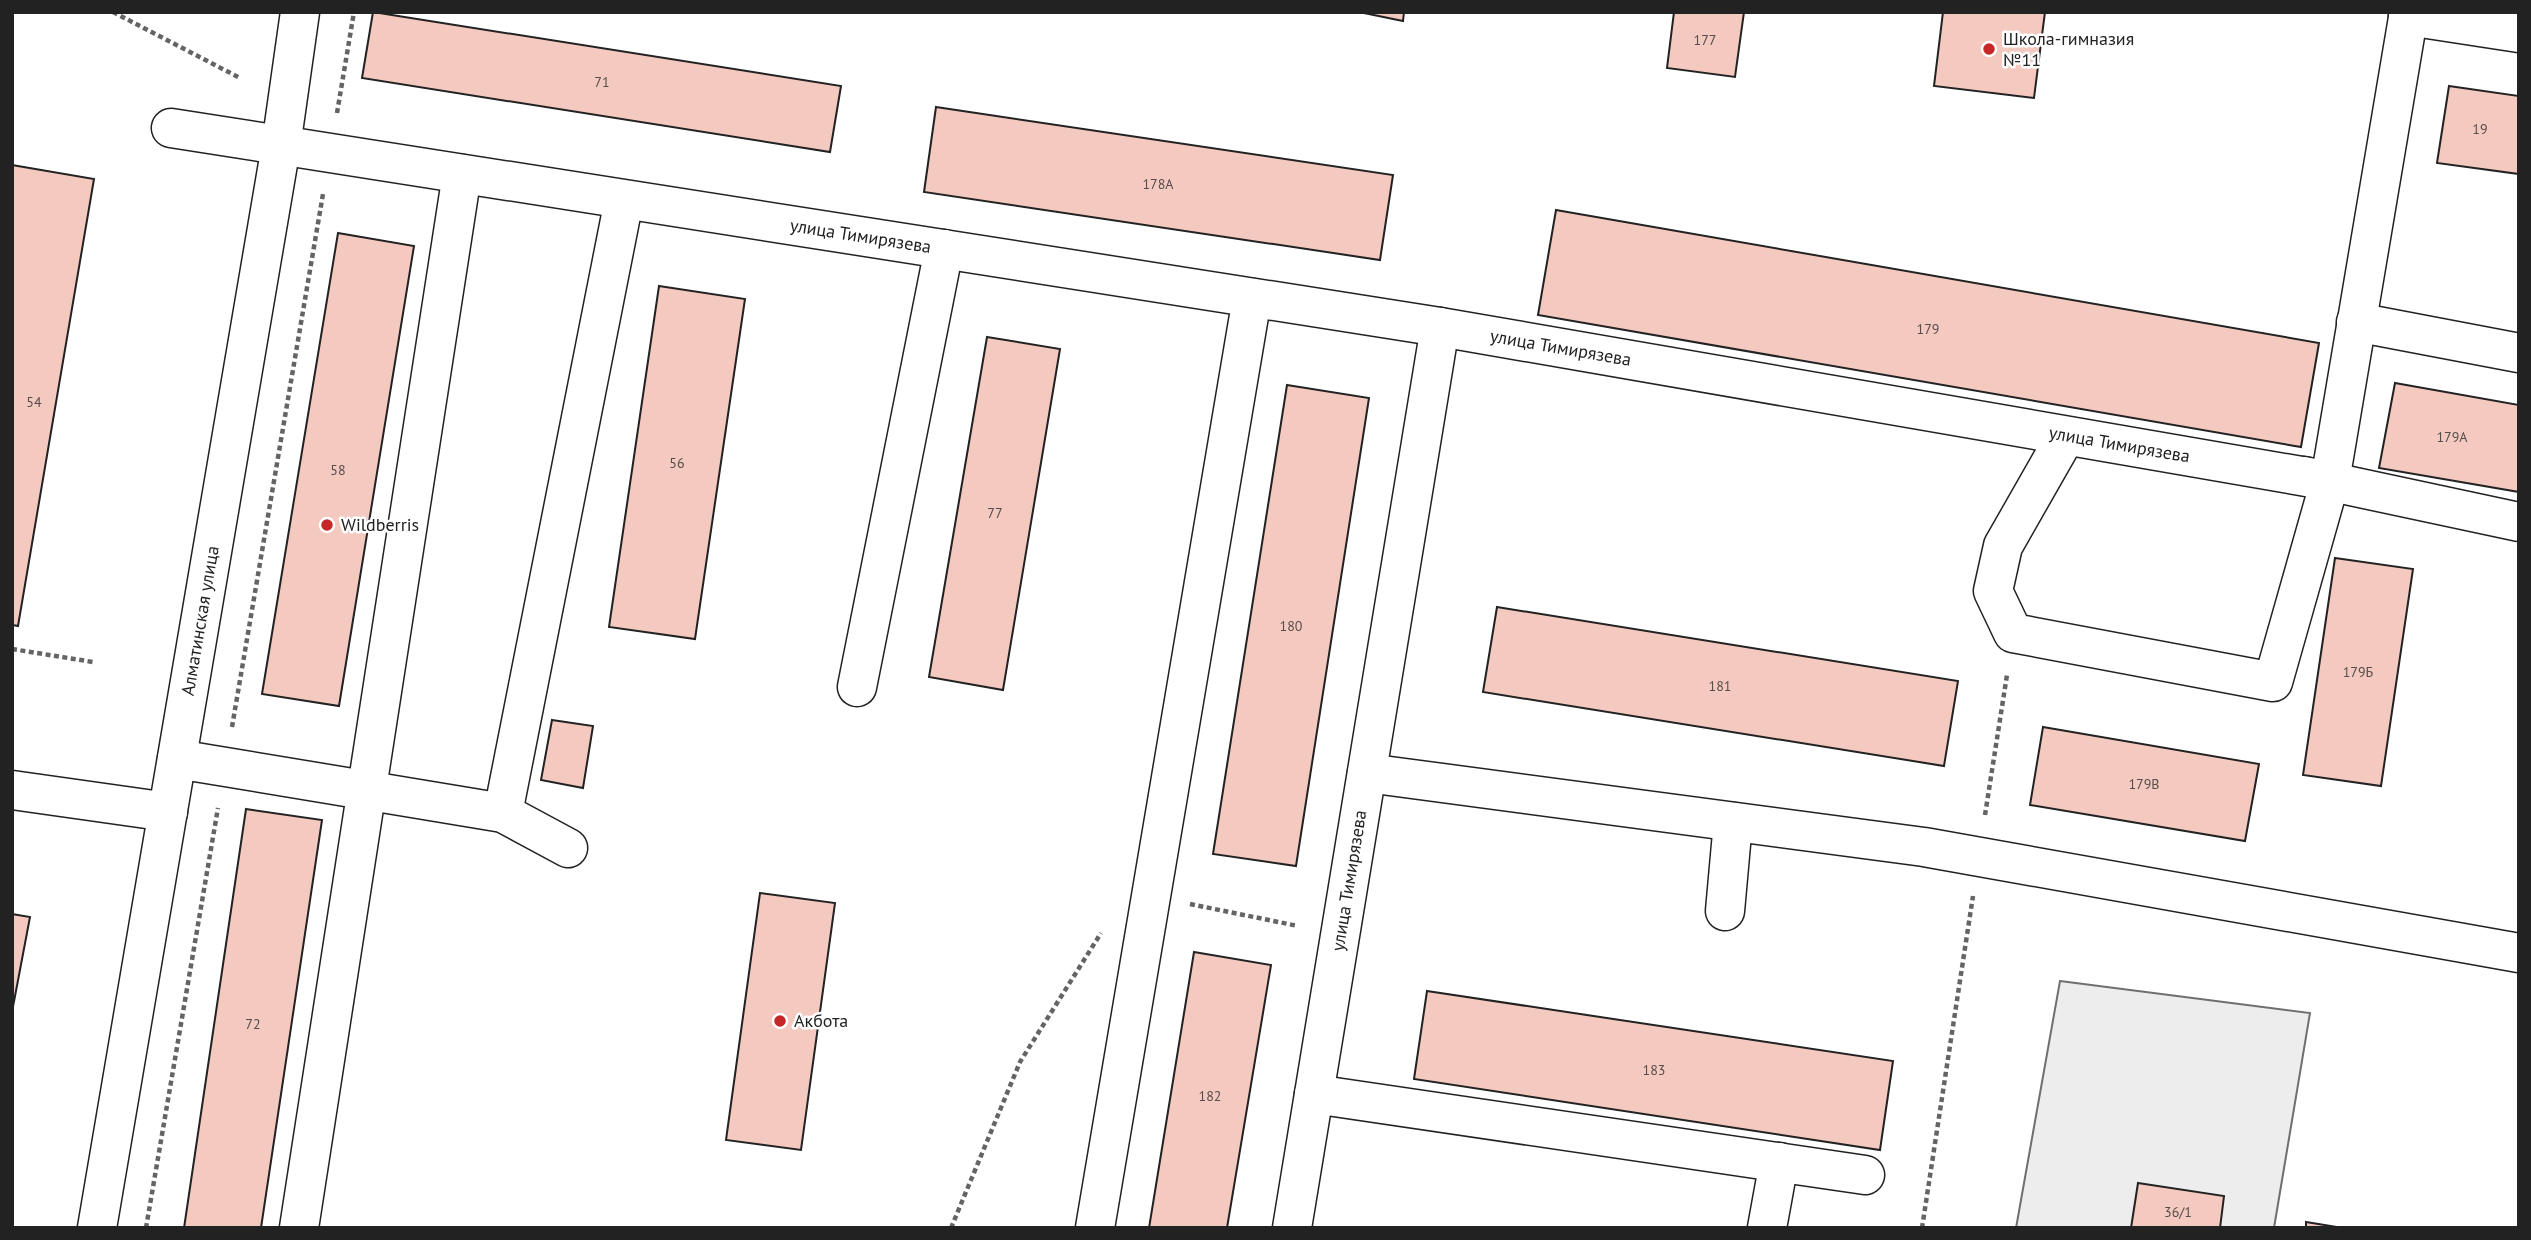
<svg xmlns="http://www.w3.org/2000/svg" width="2531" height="1240" font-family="'PT Sans',sans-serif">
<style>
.parking{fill:#ededed;stroke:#6f6f6f;stroke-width:2}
.building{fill:#f3c9c0;stroke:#222;stroke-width:2}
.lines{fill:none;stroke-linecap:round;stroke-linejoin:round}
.minor-casing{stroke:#222;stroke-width:41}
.path{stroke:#646464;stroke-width:4.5;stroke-dasharray:5 3.5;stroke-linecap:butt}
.minor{stroke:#fff;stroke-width:38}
.poi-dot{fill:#c62828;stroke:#fff;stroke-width:2.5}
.labels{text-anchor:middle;stroke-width:5;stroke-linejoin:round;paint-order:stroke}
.number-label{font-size:14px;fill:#564c4a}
.poi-label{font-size:18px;fill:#222;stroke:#fff;text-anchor:start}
.street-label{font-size:18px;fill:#222;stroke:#fff}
</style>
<rect width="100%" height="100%" fill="#fff"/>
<path class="parking" d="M2060,981L2310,1013L2274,1228H2016Z"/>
<g class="building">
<path d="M373,12L841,86L830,152L362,78Z"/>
<path d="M1359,12H1404L1403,21Z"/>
<path d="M1674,12H1744L1735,77L1667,68Z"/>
<path d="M1943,12H2045L2034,98L1934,86Z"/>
<path d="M2449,86L2519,96V174L2437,163Z"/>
<path d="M936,107L1393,175L1380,260L924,192Z"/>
<path d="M12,165L94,179L18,626L12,625Z"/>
<path d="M1556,210L2319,343L2301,447L1538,315Z"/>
<path d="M338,233L414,246L339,706L262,694Z"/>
<path d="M659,286L745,299L695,639L609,627Z"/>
<path d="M987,337L1060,349L1003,690L929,677Z"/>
<path d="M2395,383L2519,405V492L2379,468Z"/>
<path d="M1287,385L1369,398L1296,866L1213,854Z"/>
<path d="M2335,558L2413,569L2381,786L2303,775Z"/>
<path d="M1497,607L1958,681L1944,766L1483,692Z"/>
<path d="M552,720L593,726L583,788L541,780Z"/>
<path d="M2043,727L2259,764L2245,841L2030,805Z"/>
<path d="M246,809L322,820L261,1228H184Z"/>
<path d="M760,893L835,903L801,1150L726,1140Z"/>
<path d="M12,914L30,917L12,1012Z"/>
<path d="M1194,952L1271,965L1227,1228H1149Z"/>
<path d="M1427,991L1893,1061L1880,1150L1414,1079Z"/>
<path d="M2138,1183L2224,1196L2220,1228H2131Z"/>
<path d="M2306,1222L2343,1228H2306Z"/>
</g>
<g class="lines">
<defs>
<g id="minor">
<path d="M2408,16L2519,33"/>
<path id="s1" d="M171,128L1440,327L2330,481L2409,12"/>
<path d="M2356,322L2519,353"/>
<path d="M2064,439L2003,546L1993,591L2013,633L2273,682L2330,481"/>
<path d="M2304,476L2519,522"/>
<path d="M857,687L944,249"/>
<path d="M177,759L503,813L568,848"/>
<path d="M1367,773L1924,847L2519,953"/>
<path d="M12,790L168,812"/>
<path d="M503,813L624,200"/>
<path d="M1725,911L1733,822"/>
<path d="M1314,1094L1865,1175"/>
<path id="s2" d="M97,1228L281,146L300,12"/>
<path d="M299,1228L462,174"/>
<path d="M1095,1228L1252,298"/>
<path id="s3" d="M1292,1228L1440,327"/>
<path d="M1767,1228L1779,1162"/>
</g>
</defs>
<use href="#minor" class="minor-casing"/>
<g class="path">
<path d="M113,12L240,78"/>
<path d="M337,113L354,12"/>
<path d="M12,649L93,662"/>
<path d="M232,727L323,194"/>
<path d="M1985,815L2007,675"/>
<path d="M1190,904L1298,926"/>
<path d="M146,1228L218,808"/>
<path d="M951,1228L1020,1062L1101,933"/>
<path d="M1922,1228L1973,896"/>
</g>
<use href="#minor" class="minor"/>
</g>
<g class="poi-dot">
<circle cx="1989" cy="49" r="7"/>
<circle cx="327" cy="525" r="7"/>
<circle cx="780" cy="1021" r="7"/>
</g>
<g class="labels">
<g class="number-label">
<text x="1705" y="45">177</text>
<text x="602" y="87">71</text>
<text x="2480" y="134">19</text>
<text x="1158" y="189">178А</text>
<text x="1928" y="334">179</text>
<text x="34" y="407">54</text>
<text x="2452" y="442">179А</text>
<text x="677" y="468">56</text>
<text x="338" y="475">58</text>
<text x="995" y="518">77</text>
<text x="1291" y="631">180</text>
<text x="2358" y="677">179Б</text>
<text x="1720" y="691">181</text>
<text x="2144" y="789">179В</text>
<text x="253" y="1029">72</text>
<text x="1654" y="1075">183</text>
<text x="1210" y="1101">182</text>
<text x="2178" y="1217">36/1</text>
</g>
<g class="poi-label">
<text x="2003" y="45">Школа-гимназия<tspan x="2003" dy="21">№11</tspan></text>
<text x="341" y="531">Wildberris</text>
<text x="794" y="1027">Акбота</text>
</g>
<g class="street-label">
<text dy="6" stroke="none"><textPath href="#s1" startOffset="698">улица Тимирязева</textPath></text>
<text dy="6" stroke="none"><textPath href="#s1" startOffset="1407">улица Тимирязева</textPath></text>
<text dy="6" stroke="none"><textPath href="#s1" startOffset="1974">улица Тимирязева</textPath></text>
<text dy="6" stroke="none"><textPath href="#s2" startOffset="616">Алматинская улица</textPath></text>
<text dy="6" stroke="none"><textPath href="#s3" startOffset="352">улица Тимирязева</textPath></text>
</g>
</g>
<rect width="2531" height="1240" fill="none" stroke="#222222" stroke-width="28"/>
</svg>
